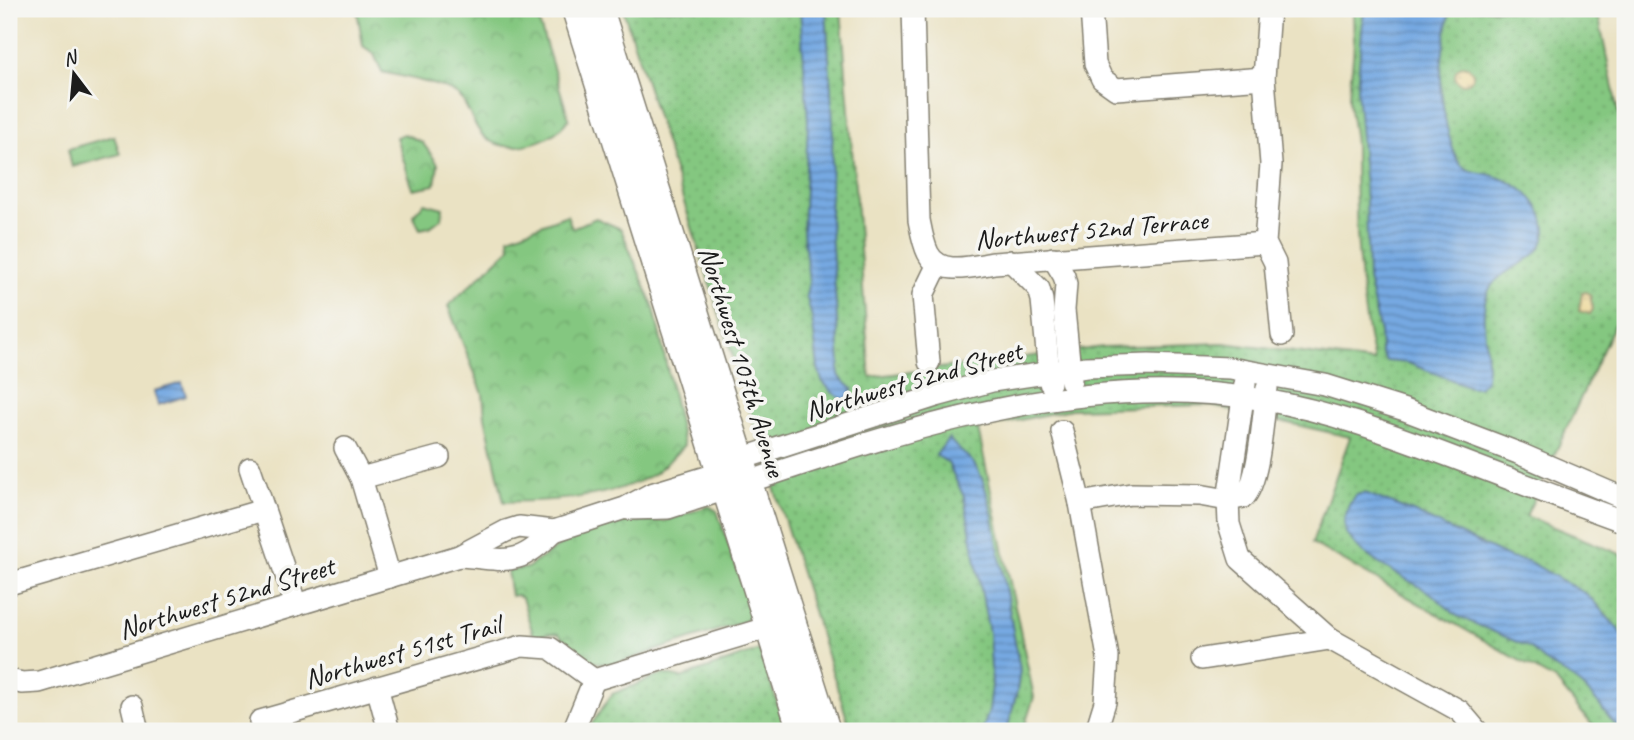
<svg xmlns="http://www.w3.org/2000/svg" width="1634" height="740" font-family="Caveat,sans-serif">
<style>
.grass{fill:url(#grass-dots);stroke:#50724e;stroke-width:2}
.sand{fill:url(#sand-dots);stroke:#857b5d;stroke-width:2}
.park{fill:url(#park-crowns);stroke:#50724e;stroke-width:2}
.water{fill:url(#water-rules);stroke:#49627f;stroke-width:2}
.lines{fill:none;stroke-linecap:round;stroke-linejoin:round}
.minor-casing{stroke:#837f70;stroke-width:24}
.major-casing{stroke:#837f70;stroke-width:29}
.minor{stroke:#fff;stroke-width:21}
.major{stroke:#fff;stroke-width:26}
.labels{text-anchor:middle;stroke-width:7;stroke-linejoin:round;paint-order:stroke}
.street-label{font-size:28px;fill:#1c1c1c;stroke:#f6f6f2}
</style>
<defs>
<pattern id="grass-dots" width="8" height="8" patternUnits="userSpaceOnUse" patternTransform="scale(1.75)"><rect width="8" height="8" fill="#84c780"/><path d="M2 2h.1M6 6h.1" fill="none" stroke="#71aa6e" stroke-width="1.8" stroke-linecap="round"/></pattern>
<pattern id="sand-dots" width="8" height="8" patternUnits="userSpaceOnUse" patternTransform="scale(1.75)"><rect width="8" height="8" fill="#eeda9e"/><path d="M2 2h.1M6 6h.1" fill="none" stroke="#ccba88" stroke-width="1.8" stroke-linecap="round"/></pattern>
<pattern id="park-crowns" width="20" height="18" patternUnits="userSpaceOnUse" patternTransform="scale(1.75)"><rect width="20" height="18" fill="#84c780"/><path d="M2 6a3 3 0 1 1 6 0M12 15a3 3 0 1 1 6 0" fill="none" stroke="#71aa6e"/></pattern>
<pattern id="water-rules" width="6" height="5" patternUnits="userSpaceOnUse" patternTransform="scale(1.75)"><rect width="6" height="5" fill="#76a9e2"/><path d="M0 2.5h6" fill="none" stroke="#6089b6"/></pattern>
</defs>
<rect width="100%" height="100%" fill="#f6f6f2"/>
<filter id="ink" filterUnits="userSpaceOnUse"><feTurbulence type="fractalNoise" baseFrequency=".0143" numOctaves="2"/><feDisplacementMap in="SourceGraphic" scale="14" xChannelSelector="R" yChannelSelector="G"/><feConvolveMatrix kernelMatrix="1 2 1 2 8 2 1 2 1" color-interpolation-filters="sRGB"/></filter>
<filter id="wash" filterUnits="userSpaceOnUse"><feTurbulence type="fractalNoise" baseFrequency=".00686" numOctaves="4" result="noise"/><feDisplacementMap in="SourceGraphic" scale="28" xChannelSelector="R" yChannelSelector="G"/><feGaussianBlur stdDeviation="1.57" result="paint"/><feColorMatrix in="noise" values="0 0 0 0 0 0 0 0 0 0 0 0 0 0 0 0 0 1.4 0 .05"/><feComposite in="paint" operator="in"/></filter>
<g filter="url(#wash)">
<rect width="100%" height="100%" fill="#eae2c3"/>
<g class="grass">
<path d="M623,9H841L870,377L1103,347L1224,343L1374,362C1358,292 1355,219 1355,148C1355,132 1350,116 1349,100C1349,85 1352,72 1353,57C1355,41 1353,25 1353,9H1597L1625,147V302L1526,516L1625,556V731H1597L1556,681L1312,543L1350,437L1207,405L1071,409L978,429L1034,697L1023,731H851Z"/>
<path d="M759,650L787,731H587L612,694L663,674L681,678Z"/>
</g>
<g class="sand">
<circle cx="1464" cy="75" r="9"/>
<path d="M1582,293L1586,292L1590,295L1593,309L1590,314L1579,311Z"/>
</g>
<g class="park">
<path d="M360,9H535L569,119C564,124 559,131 553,134C538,144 508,152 490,141C475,133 469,107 460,97C449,85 399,76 382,72L374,54L363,46L357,10Z"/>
<path d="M404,134L422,142L438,164L435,185L413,189L396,137Z"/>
<path d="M114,136L120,154L72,167L68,149Z"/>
<path d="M424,203L443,208L442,218L430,227L420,229L413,215Z"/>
<path d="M567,215L572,228L596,218L621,229L654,308L684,446C674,455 663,468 652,475C609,499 551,501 504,502L485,417L483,394L448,306L510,248L509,237Z"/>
<path d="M709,506L717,511L751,610L746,621L614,664C589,665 573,654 559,634L549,633L534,637L522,598L516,595L511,596L507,571L527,568L566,541L586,531L623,522L665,521Z"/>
</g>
<g class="water">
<path d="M800,9H826L833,122L830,217L840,363C835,377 843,380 853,389L847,399L843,400L832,392L822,381L818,368L812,318L806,295L809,282L803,232L808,121Z"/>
<path d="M1364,9H1450C1448,26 1443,44 1442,61C1439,86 1443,112 1449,136C1452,145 1454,158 1461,165C1469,173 1481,172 1491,175C1517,182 1542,200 1545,228C1548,264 1500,264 1488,292C1477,318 1492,355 1485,382L1478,387H1470L1408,363L1386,361L1381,352L1380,333L1368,279L1366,200L1357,88Z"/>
<path d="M182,383L186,396L158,405L154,391Z"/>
<path d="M949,438C955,447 960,451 968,457C983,471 987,495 992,513L1020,670L1017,691L1007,731H982L989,711L992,685L989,633L964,497L948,463L936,455Z"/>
<path d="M1365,493L1413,512L1510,558L1528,561L1588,595L1625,637V731H1621C1607,717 1596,698 1581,685C1565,671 1544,665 1531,648L1457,616L1432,594L1378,563L1359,549L1346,533L1344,521L1349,505L1356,495Z"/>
</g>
</g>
<g filter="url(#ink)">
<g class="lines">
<defs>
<g id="minor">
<path d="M913,9L919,220C921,230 923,243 928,253C940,277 973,266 994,263L1265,243"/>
<path d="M1091,9L1095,64L1102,79L1116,89L1264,78"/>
<path d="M1269,9L1264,78L1271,164L1265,243L1275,263L1282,335"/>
<path d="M1053,258L1064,276L1066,284L1064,310L1071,381"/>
<path d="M1011,261L1039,289L1042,300L1050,383"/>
<path d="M929,362L923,295L938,264"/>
<path d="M1245,384L1228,500L1229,524L1240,559L1330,639L1460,711L1477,731"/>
<path d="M1062,431L1080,503L1108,657L1105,702L1096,731"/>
<path d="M345,448L361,478L390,577"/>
<path d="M250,468L296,605"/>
<path d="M361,478L439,457"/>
<path d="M1080,503L1131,494L1199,495L1228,500L1244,497C1260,481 1263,413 1267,388"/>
<path d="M628,509L668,508C865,446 1053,365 1265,400C1329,411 1391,434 1452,457C1510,479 1567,501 1625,522"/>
<path d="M459,556C508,559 516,569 554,531"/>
<path d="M9,584L263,510"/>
<path d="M1202,659L1330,639"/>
<path d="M9,680L22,683L39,682L459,556L506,531L519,527L554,531L625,508L651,494L720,473L753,455L936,396L992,381L1086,367L1149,365L1230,368L1325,385L1405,410L1518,453L1625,499"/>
<path d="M594,680L783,623"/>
<path d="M377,687L389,731"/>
<path d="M132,706L138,731"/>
<path d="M260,721L522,646L550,648L594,680"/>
<path d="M573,731L594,680"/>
</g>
<g id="major">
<path d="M575,9L801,731"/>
<path d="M600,9L827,731"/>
</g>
</defs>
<use href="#minor" class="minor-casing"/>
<use href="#major" class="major-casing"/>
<use href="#minor" class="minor"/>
<use href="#major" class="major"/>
</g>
</g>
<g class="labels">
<g class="street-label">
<text transform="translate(1091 229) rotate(-5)" y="10">Northwest 52nd Terrace</text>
<text transform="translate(743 361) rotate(73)" y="10">Northwest 107th Avenue</text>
<text transform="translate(913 380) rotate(-16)" y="10">Northwest 52nd Street</text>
<text transform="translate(226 597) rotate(-17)" y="10">Northwest 52nd Street</text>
<text transform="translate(402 651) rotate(-16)" y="10">Northwest 51st Trail</text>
</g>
</g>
<rect width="1634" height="740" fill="none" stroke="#f6f6f2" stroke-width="35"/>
<g transform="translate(74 74) rotate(344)" stroke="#f6f6f2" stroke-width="5" paint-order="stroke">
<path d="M0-5L12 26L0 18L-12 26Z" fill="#1c1c1c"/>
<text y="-10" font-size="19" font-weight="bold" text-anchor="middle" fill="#1c1c1c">N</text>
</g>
</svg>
